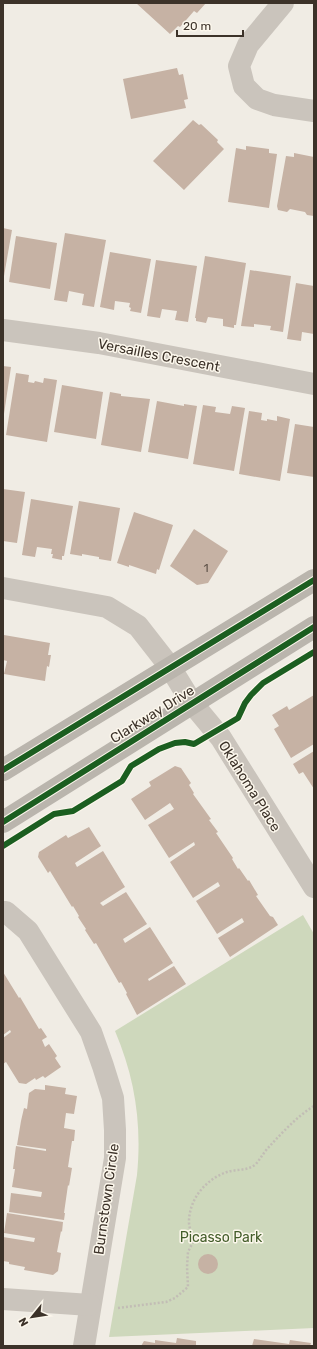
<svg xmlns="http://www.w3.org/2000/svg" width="317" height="1349" font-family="Rubik,sans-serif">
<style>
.green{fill:#ced8bc}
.building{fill:#c6b2a4}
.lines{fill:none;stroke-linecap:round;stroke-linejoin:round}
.path{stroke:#c2bdb5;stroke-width:2.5;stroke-dasharray:2 2;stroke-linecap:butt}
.street{stroke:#cac4bc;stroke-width:22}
.secondary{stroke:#bab5ad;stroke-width:22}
.cycleway-casing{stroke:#fcf7ec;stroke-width:8}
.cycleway{stroke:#1b5e20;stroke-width:6}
.labels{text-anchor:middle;stroke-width:3;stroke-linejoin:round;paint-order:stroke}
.number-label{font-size:12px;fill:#5e5248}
.street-label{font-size:14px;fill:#3c3229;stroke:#fcf7ec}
.park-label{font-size:14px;fill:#435d2a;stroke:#fcf7ec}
</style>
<rect width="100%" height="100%" fill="#f0ece4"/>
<path class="green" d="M303,915L314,934V1328L109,1337L137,1175C142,1124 135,1078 115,1031Z"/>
<g class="building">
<path d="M136,3H206L197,13L194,11L180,27L178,26L170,34Z"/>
<path d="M177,68L179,75L183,74L188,99L184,100L186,108L131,119L123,79Z"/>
<path d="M193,120L199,125L201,124L218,140L217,142L224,149L184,190L153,161Z"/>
<path d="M246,146L269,149V153L277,154L269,208L228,202L236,148L246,150Z"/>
<path d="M294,153L314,157V216L307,215L305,212L290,209L287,212L278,210L277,206L286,156L294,157Z"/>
<path d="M3,228L12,230L4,276H3Z"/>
<path d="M65,233L106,240L94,307L82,305L84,294L69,291L67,302L54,300Z"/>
<path d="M16,236L57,243L50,289L9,282Z"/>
<path d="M110,252L151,259L141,313L130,311L131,308L129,307L130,303L115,301L114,310L100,307Z"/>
<path d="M205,256L246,263L236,325H234V328L223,326V319L208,317L206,323L196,321V318H195Z"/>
<path d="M156,260L197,266L188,322L175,320L177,311L162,309L160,318L147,316Z"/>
<path d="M250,270L291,276L283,332L270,330L271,326L254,324V327L241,326Z"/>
<path d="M296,283L314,286V334L302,332L301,341L287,339Z"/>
<path d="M3,366L11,367L4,414H3Z"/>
<path d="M16,373L29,375L28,382L34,383L35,381L43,383L44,378L57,380L47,442L6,435Z"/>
<path d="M62,385L103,392L96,439L54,432Z"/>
<path d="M110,392L121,394V396L150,399L141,452L101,445Z"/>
<path d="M157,401L184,406V404L197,406L188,459L148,452Z"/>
<path d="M203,405L216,407L215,412L230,414L232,406L245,408L234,471L193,464Z"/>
<path d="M249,411L262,413L261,420L267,421V419L277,421V416L290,419L280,481L239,474Z"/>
<path d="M295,424L314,427V477L287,473Z"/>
<path d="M3,489L25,492L17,543L3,541Z"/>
<path d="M31,499L73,506L64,556H62V560L52,558L53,554H51L52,549L37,547L35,557L22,555Z"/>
<path d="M79,501L120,508L111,561L99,559V557L82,554V556L70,554Z"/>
<path d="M134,512L173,525L159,570L157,569L156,574L129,565V567L117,563Z"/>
<path d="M194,529L228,551L208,583L197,585L170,566Z"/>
<path d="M4,635L50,643L48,655H51L49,667L47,666L45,681L4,674L7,661L3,660Z"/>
<path d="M314,695V744L291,758L274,729L279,726L272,715L287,706L289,710Z"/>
<path d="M314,751V789L303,772L299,774L293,764Z"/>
<path d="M175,766L181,768L191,783L189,785L194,793L193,794L211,819L209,820L218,832L216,833L233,858L232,859L238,869L239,868L248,881L249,880L258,895L256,896L270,916L273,917L278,925L230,957L218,938L244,922L242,918L217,934L196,901L220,886L218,882L193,898L170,862L195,845L194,842L169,858L148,825L174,809L170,803L145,820L131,799L151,786L149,782Z"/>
<path d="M89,827L101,846L75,863L77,867L103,851L125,887L100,903L103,906L126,892L147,924L123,939L125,943L150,927L173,963L148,979L149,981L174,966L186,984L137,1015L126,994L127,993L121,982L119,983L96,943L94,944L85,930L86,929L78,917L79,916L73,906L72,907L50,871L48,873L38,857L39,852L66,835L68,838Z"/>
<path d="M3,972L19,998L20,997L39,1029L41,1028L47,1037L42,1040L45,1047L49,1044L57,1056L55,1058L61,1067L45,1078L43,1076L36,1080L35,1078L26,1084L19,1083L6,1062L3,1064V1038L11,1032L10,1030L3,1035Z"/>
<path d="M45,1085L66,1088L65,1094L77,1096L74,1114L66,1113L64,1128L75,1130L74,1141H72L68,1167L72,1168L69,1186L68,1185L64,1213H65L64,1220L9,1212L11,1193L41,1197L42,1192L12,1187L15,1169H13L16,1146L46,1151V1149L17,1145L21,1121L24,1108L27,1109L29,1093L35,1089L45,1090Z"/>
<path d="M7,1213L63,1222L62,1232L61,1231L57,1252L61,1253L58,1271L53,1275L24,1270L25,1267L9,1264V1262L3,1261V1237L34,1242L35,1238L4,1233Z"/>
<circle cx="208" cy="1264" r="10"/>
<path d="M177,1338L196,1341V1346H141L144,1341L155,1343V1340L176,1343Z"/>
<path d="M254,1339L289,1344L290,1340L311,1343L310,1346H252Z"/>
</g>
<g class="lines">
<path class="path" d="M118,1308L166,1302L175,1298L188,1287L187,1267L188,1252L194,1240C192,1234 189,1228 189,1222C189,1199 206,1179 227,1172C237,1169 248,1171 256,1164C260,1159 263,1154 267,1149C281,1134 296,1117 314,1106"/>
<g class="street">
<path d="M283,3L248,45L239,66L244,86L257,99L274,105L314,111"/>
<path d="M3,330L99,343L314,384"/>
<path d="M3,588L107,607L138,626L170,667L192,703L221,738L314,887"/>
<path d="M3,912H6L28,931L91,1032L103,1066L113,1098L115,1130V1158L84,1346"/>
<path d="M3,1299L90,1305"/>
</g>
<g class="secondary">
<path d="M3,770L314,580"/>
<path d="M3,822L314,627"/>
</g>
<defs>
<g id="cycleway">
<path d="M3,770L314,580"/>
<path d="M3,822L314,627"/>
<path d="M3,846L54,814L73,811L122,781L131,766L159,749L175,743L185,742L194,744L238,718L245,703L251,695L263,683L314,652"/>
</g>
</defs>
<use href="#cycleway" class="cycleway-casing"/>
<use href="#cycleway" class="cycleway"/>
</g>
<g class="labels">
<g class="number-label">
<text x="206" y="572">1</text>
</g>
<g class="street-label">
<text transform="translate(159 355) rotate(11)" y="5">Versailles Crescent</text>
<text transform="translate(152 714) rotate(-32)" y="5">Clarkway Drive</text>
<text transform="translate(250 786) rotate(58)" y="5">Oklahoma Place</text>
<text transform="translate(106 1199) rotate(-82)" y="5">Burnstown Circle</text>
</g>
<g class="park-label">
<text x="221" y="1242">Picasso Park</text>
</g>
</g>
<rect width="317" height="1349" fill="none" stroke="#3c3229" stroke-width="8"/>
<g transform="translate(32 1317) rotate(240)" stroke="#fcf7ec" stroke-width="3" paint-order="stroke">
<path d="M0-3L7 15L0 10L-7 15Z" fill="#3c3229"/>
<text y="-6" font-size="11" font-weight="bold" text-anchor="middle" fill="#3c3229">N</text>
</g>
<path d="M177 30v6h66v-6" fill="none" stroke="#3c3229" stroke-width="2"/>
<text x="183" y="30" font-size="12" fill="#3c3229" stroke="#fcf7ec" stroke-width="3" paint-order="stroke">20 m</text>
</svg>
